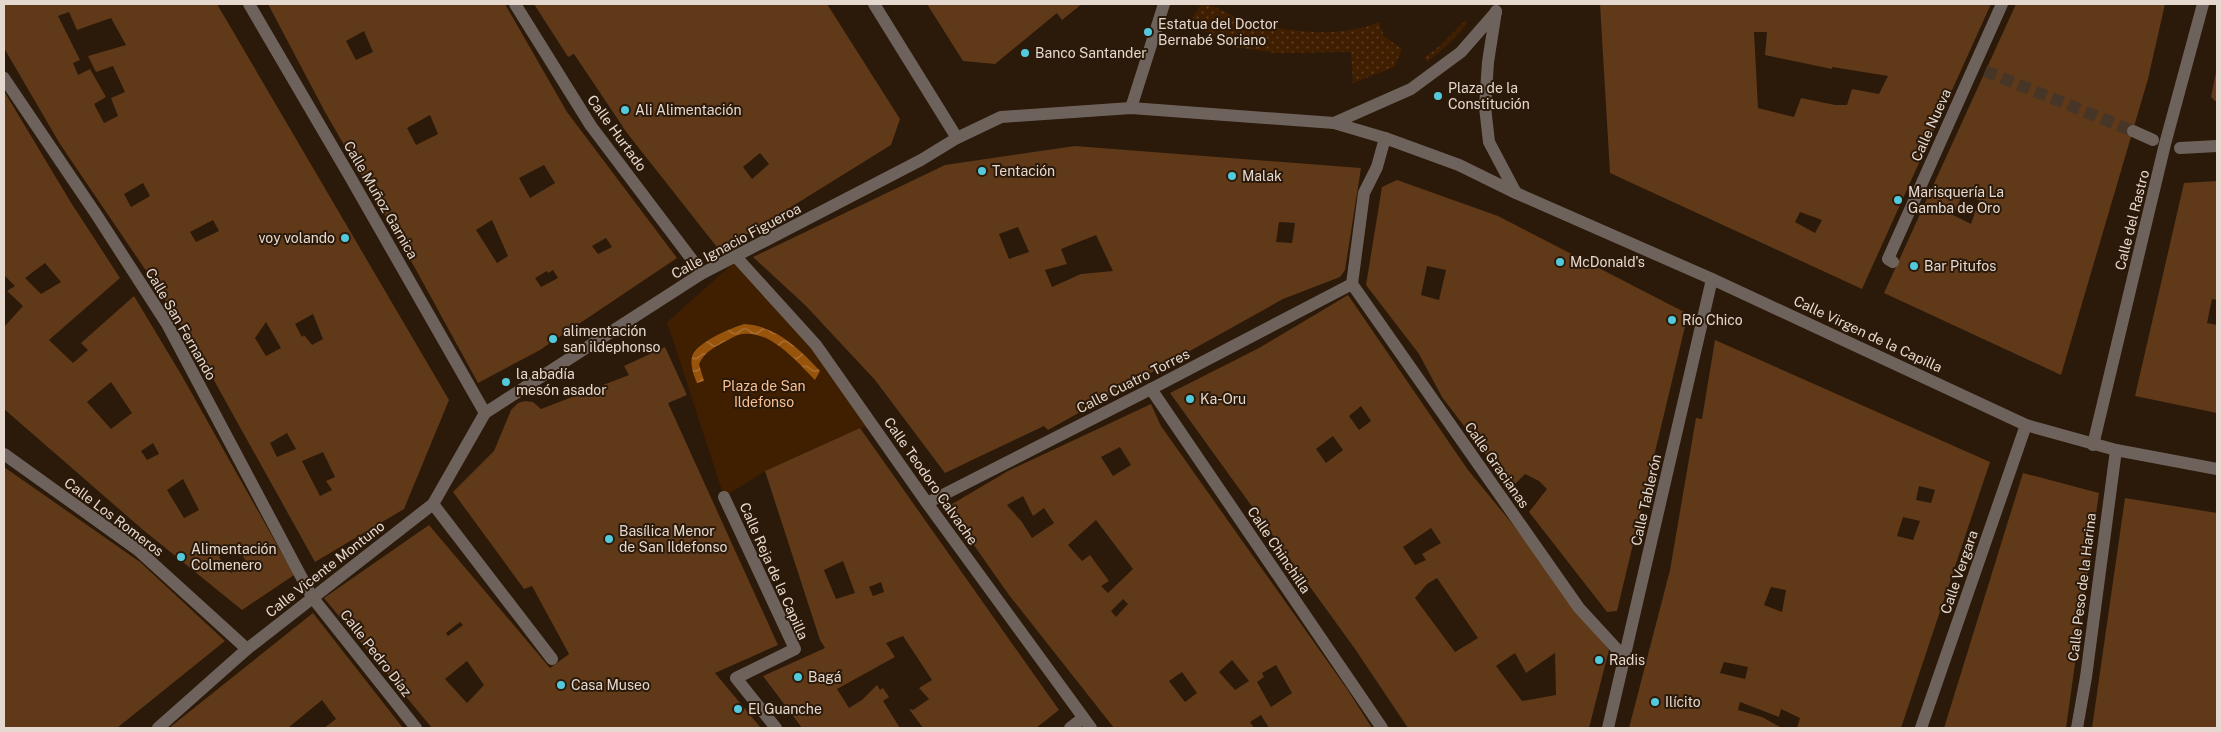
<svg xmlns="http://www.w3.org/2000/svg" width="2221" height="732" font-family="'Public Sans',sans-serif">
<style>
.grass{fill:url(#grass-dots)}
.park{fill:#401e00}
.water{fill:url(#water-waves)}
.building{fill:#5f3918;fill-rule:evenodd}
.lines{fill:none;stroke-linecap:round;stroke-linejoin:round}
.minor-tunnel{stroke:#473627;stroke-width:12;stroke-dasharray:12 6;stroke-linecap:butt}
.minor{stroke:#6e635c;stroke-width:12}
.poi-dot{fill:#53cadc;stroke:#2b190a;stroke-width:2}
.labels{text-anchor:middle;stroke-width:4;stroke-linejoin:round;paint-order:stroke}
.poi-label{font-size:14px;fill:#e5d8ce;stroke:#2b190a;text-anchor:start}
.street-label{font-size:14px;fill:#e5d8ce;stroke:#2b190a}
.park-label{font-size:14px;fill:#f9bf92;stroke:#2b190a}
</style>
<defs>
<pattern id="grass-dots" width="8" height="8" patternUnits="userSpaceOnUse" patternTransform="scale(1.25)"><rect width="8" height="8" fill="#401e00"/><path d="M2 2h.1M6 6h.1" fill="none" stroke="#5b3e24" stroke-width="1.8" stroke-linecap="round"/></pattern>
<pattern id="water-waves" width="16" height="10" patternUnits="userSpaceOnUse" patternTransform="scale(1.25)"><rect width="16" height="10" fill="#99540c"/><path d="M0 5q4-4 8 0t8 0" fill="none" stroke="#ac743a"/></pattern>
</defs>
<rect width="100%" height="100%" fill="#2b190a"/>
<g class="grass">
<path d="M1201,4C1217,4 1226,14 1240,19C1284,31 1335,40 1379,22L1384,36L1402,49L1394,67L1353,83L1351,52L1275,53L1235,47L1189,23Z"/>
<path d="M1466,20L1467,24L1451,42L1427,62L1424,58L1442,44Z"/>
</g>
<path class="park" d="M738,259L816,345L873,427L860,428L765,471L724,497L667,322Z"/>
<path class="water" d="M744,324C776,326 799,348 820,371L815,380C797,362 771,330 742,334C736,335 730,339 724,342C713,348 705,352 699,364L704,381L697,383C694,376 690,365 692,357C695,343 731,328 744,324Z"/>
<g class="building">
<path d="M4,4H217L449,400L404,509L315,562L201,357L153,281L60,144L4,48ZM69,12L77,30L111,18L126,45L88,56L96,72L113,66L125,92L111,98L118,116L104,123L94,104L106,97L90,69L78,75L73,63L80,60L58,16ZM143,183L150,196L131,207L124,194ZM213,220L219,231L196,242L190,232ZM313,314L323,339L312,345L304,335L302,337L295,324ZM266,322L281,348L266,356L255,338ZM287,433L296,449L277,457L270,443ZM323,452L335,477L326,481L332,490L320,496L302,461Z"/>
<path d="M268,4H505L567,112L677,258L540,350L478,383L415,268L325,112ZM364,31L373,52L356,60L346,41ZM430,115L438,134L416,145L407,128ZM544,165L555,183L530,198L519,178ZM492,220L508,256L497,263L476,230ZM606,238L612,247L598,254L592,246ZM553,270L558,278L541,287L535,278L547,271L548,273Z"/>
<path d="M534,4H827L900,119L891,145L720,251L627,133L574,54L568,57ZM760,153L769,164L752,179L743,167Z"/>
<path d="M927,4H1082L1062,20L1057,13L995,64L963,61Z"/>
<path d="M1600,4H1991L1862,289L1610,173ZM1754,32H1767L1765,55L1832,69V67L1888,76L1879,94L1852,89L1847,105H1835L1801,98L1794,117L1758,108ZM1800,212L1822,220L1815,233L1795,222Z"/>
<path d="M2016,4H2165L2148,79L2061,375L1884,293ZM1963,194L1979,200L1971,224L1953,215Z"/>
<path d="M2216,72L2217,101H2215L2211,97Z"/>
<path d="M4,91L70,201L120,278L49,340L73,363L88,350L81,343L134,296L182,376L294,575L242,610L142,529L4,409V327L23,306L7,291L15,286L4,275ZM45,263L61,282L41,294L25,278ZM111,382L132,413L111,429L87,402ZM153,443L159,454L147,460L141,451ZM183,479L199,510L184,518L167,490ZM235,544L246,561L231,573L219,557Z"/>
<path d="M1075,146L1361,168L1345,270L1340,277L1283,299L1048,430L1044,426L945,473L875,380L806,306L753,257L945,165ZM1279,222L1295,223L1292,243L1276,242ZM1018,227L1029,252L1009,259L999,234ZM1096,235L1113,271L1081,274L1052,287L1045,270L1067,264L1061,249Z"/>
<path d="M1397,180L1498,216L1688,314L1617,611L1607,612L1529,512L1547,489L1539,481L1525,474L1511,488L1442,397L1419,354L1366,285L1382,187ZM1427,266L1446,270L1439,300L1421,295Z"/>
<path d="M2217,181V300L2212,299L2207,323L2217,325V413L2135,396L2184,183Z"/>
<path d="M1348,295L1468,470L1515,527L1609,650L1589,728H1408L1355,649L1170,393L1259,348ZM1361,406L1371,421L1359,430L1349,416ZM1333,436L1343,450L1326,463L1316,449ZM1431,528L1441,543L1422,554L1426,560L1415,565L1403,547ZM1437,578L1478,638L1455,652L1415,598L1427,584ZM1515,653L1526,673L1555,653L1556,695L1522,701L1496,666Z"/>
<path d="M1715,340L1990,462L1901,728H1797L1800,718L1781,709L1779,717L1740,702L1738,710L1762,717L1782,728H1629L1670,570L1696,418L1702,419ZM1919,486L1935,490L1931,503L1916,500ZM1903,517L1920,521L1913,540L1897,536ZM1771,587L1786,590L1782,612L1764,605ZM1724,662L1748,667L1745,679L1720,673Z"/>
<path d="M665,347L687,395L668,403L778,645L715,673L761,728H432L324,598L429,525L550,668L569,654L532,586L524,589L453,492L494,451L511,410L518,403L525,401L533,402L541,409L629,375L624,366ZM460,622L463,625L448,636L446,633ZM467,661L484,685L467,703L445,679Z"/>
<path d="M1151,404L1161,426L1347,689L1372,728H1269L1261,715L1250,722L1254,728H1114L1009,595L947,507L1008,471ZM1120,447L1131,465L1113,476L1101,457ZM1023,496L1033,516L1044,508L1054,523L1032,538L1022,522L1007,505ZM1096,520L1133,569L1108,593L1101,586L1109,581L1090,555L1082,561L1068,545ZM1123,599L1128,604L1116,617L1111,611ZM1232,660L1249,681L1235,690L1219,672ZM1276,665L1292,693L1271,707L1257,682L1264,677L1262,673ZM1182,672L1197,693L1185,702L1169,681Z"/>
<path d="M860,428L1059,710L1036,728H923L909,709L913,710L929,699L919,688L932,680L903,636L886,643L895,657L837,689L849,708L862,700L877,685L880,690L883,688L889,697L883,701L900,728H802L763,676L825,648L820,640L765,471ZM843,561L855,593L836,599L824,570ZM881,582L884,592L873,596L869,587Z"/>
<path d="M4,467L140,562L225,641L117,728H4Z"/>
<path d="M2023,473L2099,493L2066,728H1944Z"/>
<path d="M2125,498L2217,513V728H2092Z"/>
<path d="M313,613L403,728H324L336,719L322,700L288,728H169Z"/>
</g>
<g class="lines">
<path class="minor-tunnel" d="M1985,71L2133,131"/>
<g class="minor">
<path d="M249,4L349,175L485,413"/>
<path d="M515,4L591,126L696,265L701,274"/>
<path d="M874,4L957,138"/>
<path d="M1496,11L1488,62L1485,107L1489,142L1516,193"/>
<path d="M4,78L96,214L167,324L312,597L416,728"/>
<path d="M1131,108L1164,4"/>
<path d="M1334,123L1411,89L1461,52L1496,12"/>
<path d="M2133,131L2153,140"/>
<path d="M2180,148L2217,146"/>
<path d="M738,259L816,345L927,503L1091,728"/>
<path d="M1893,262L1888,259L2002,4"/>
<path d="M1352,284L1579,608L1625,658"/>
<path d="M1352,284L1364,193L1377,167L1385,138"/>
<path d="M1151,389L1382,728"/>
<path d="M2093,445L2165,144L2203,4"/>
<path d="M4,454L138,550L247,649"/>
<path d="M724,497L795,649L736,678L776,728"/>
<path d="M927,503L1151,389L1352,284"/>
<path d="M433,504L552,659"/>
<path d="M158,728L247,649L433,504L485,413L701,274L921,160L957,138L1001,117L1131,108L1334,123L1385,138L1459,165L1516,193L1712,279L2026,425L2116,450L2217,469"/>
<path d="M1070,728L1083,718"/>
<path d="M1608,728L1712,279"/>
<path d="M1921,728L2026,425"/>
<path d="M2077,728L2086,677L2116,450"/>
</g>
</g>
<g class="poi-dot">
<circle cx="1148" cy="32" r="5"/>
<circle cx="1025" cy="53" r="5"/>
<circle cx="1438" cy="96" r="5"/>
<circle cx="625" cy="110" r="5"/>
<circle cx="982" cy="171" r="5"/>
<circle cx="1232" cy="176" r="5"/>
<circle cx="1898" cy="200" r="5"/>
<circle cx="345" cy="238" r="5"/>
<circle cx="1560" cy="262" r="5"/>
<circle cx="1914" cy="266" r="5"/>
<circle cx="1672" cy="320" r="5"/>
<circle cx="553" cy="339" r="5"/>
<circle cx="506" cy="382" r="5"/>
<circle cx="1190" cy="399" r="5"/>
<circle cx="609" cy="539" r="5"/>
<circle cx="181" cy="557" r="5"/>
<circle cx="1599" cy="660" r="5"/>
<circle cx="798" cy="677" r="5"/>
<circle cx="561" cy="685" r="5"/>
<circle cx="1655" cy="702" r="5"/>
<circle cx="738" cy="709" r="5"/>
</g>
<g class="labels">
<g class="poi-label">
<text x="1158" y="29">Estatua del Doctor<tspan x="1158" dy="16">Bernabé Soriano</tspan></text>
<text x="1035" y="58">Banco Santander</text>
<text x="1448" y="93">Plaza de la<tspan x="1448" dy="16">Constitución</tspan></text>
<text x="635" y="115">Ali Alimentación</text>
<text x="992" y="176">Tentación</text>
<text x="1242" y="181">Malak</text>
<text x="1908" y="197">Marisquería La<tspan x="1908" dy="16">Gamba de Oro</tspan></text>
<text x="335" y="243" text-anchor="end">voy volando</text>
<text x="1570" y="267">McDonald's</text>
<text x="1924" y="271">Bar Pitufos</text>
<text x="1682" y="325">Río Chico</text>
<text x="563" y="336">alimentación<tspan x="563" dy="16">san ildephonso</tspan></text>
<text x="516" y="379">la abadía<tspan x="516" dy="16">mesón asador</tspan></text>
<text x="1200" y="404">Ka-Oru</text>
<text x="619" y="536">Basílica Menor<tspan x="619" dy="16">de San Ildefonso</tspan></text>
<text x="191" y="554">Alimentación<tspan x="191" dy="16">Colmenero</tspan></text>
<text x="1609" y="665">Radis</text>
<text x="808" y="682">Bagá</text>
<text x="571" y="690">Casa Museo</text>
<text x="1665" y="707">Ilícito</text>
<text x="748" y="714">El Guanche</text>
</g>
<g class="street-label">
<text transform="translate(1931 125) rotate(-66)" y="5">Calle Nueva</text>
<text transform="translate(617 133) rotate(54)" y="5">Calle Hurtado</text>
<text transform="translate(381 200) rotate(60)" y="5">Calle Muñoz Garnica</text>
<text transform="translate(2132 220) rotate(-76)" y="5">Calle del Rastro</text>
<text transform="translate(736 241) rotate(-28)" y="5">Calle Ignacio Figueroa</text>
<text transform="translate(181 324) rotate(60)" y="5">Calle San Fernando</text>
<text transform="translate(1868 334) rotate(25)" y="5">Calle Virgen de la Capilla</text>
<text transform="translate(1133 381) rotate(-27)" y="5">Calle Cuatro Torres</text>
<text transform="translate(1497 465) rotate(55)" y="5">Calle Gracianas</text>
<text transform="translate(931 481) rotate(55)" y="5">Calle Teodoro Calvache</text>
<text transform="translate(1646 500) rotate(-77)" y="5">Calle Tablerón</text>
<text transform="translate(114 517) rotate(37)" y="5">Calle Los Romeros</text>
<text transform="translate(1279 550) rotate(56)" y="5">Calle Chinchilla</text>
<text transform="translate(325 569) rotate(-38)" y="5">Calle Vicente Montuno</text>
<text transform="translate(774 571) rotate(66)" y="5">Calle Reja de la Capilla</text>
<text transform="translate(1959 572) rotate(-71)" y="5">Calle Vergara</text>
<text transform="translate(2082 587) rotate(-83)" y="5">Calle Peso de la Harina</text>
<text transform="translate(376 653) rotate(52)" y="5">Calle Pedro Díaz</text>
</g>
<g class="park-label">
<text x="764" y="391">Plaza de San<tspan x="764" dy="16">Ildefonso</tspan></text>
</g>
</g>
<rect width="2221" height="732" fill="none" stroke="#e5d8ce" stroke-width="10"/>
</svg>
